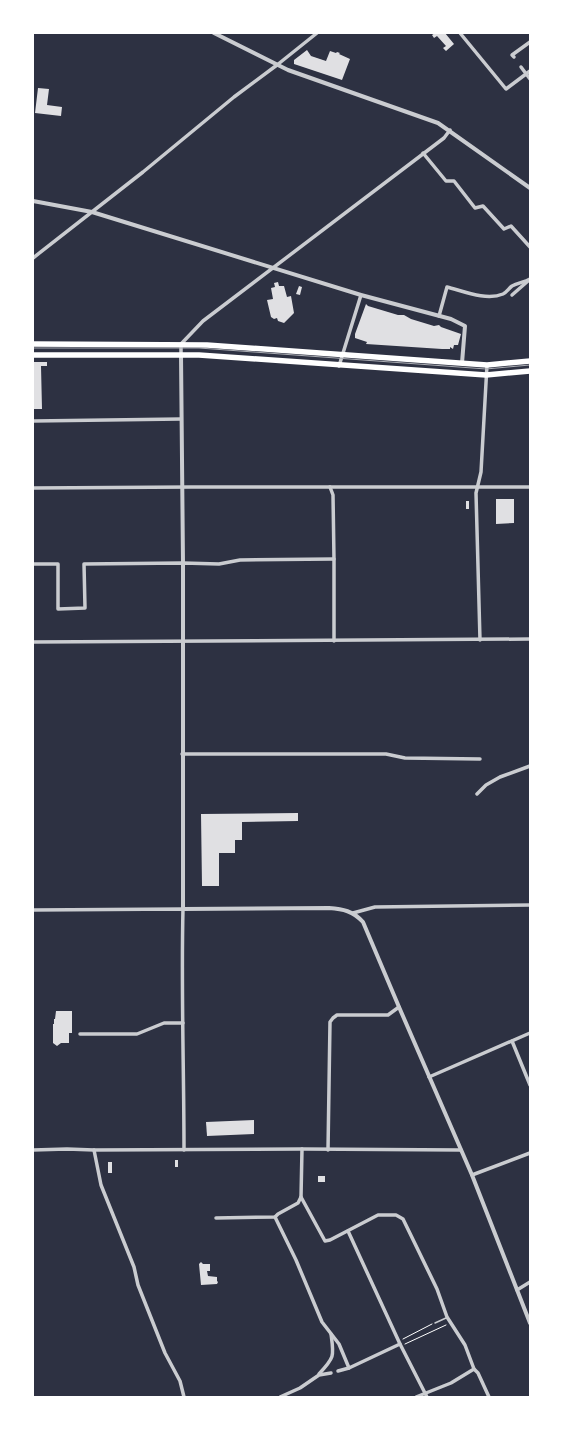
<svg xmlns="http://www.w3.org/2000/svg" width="563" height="1430" font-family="'Crimson Pro',serif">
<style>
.building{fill:#e0e0e3}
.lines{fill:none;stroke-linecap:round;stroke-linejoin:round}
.path{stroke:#fff;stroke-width:1}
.service{stroke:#caccd0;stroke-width:1.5}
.minor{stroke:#caccd0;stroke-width:3.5}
.tertiary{stroke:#caccd0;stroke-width:4}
.primary{stroke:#fff;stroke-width:5.5}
.tram{stroke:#abadb3;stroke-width:1}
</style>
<rect width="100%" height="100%" fill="#2d3142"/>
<g class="building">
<path d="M435,33H445L454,44L446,51L443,48L446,46L437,36L434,38L432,35Z"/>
<path d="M307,50L311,56L326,61L330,51L336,53L337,52L340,53L339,54L350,59L342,80L294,64V60Z"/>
<path d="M38,88L49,89L47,105L62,107L61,116L35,113Z"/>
<path d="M278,282L279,286H284L287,297L291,296L294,313L284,323L278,321L277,318L274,319L271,317L267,300L273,299L271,288L275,287L274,283Z"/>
<path d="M299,286L302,287L300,295L296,294Z"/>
<path d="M366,304L368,306L398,315H404L411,319L434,326L439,325L441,327L461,334L458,345H454L453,349L450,347V349H442L366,344L367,342L355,338V334Z"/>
<path d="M33,362H47V366H41L42,409H33Z"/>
<path d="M496,499H514V523L496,524Z"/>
<rect x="466" y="501" width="3" height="8"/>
<path d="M298,813V821L242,822V840H235V853H219V886H202L201,814Z"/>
<path d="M56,1011H72V1033H69V1043H61L57,1046L53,1043V1024H54V1019H55Z"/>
<path d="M254,1120V1134L207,1136L206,1122Z"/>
<rect x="175" y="1160" width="3" height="7"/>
<rect x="108" y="1162" width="4" height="11"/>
<rect x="318" y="1176" width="7" height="6"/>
<path d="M201,1262L203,1264H210V1271H207L208,1276L217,1277V1281L218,1282L217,1284L201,1285L199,1264Z"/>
</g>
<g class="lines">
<g class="path">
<path d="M403,1339L432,1324"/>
<path d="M405,1344L446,1325"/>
</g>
<path class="service" d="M435,1323L446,1318"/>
<g class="minor">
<path d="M460,33L506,89L530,71"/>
<path d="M514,57L512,55L530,42"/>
<path d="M521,67L530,79"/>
<path d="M423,153L446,181H454L475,208L483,206L504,229L511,226L530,247"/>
<path d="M33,258L143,172L234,97L277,65L317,33"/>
<path d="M512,295L528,281"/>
<path d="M439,316L447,287C463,291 486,301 503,294C507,292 509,288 512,286C518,283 525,282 530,279"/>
<path d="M181,355V344L203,321L444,138L450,130"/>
<path d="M339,366L361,295"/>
<path d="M33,421L181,419"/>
<path d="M330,487L333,495L334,559V641"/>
<path d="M33,488L191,487H530"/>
<path d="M33,564H58V609L85,608L84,564L183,563L219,564L240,560L334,559"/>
<path d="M480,640L476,493L481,472L487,365"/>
<path d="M33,642L530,639"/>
<path d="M182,754H386L405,758L480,759"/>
<path d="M477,794L486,785L500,777L530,766"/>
<path d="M33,910L183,909C181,989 184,1070 184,1150"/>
<path d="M353,913L375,907L530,905"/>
<path d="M80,1034H137L164,1023H183"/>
<path d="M512,1041L530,1085"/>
<path d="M429,1077L530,1033"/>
<path d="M33,1150L67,1149L94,1150L302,1149L461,1150"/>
<path d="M94,1150L101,1185L134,1267L138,1285L165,1353L180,1381L184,1397"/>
<path d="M328,1150L330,1022L333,1018L337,1015H388L399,1007"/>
<path d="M472,1175L530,1153"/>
<path d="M301,1197L325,1241L330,1240L378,1215H396L403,1219L437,1289L447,1317L465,1345L474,1369L478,1373L489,1397"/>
<path d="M275,1217L296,1260L322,1322L339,1344L349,1368"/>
<path d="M216,1218L275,1217L278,1214L298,1203L301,1197L302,1149"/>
<path d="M348,1231L400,1344L427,1397"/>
<path d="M517,1290L530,1282"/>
<path d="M338,1371L349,1368L400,1344"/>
<path d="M319,1374C335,1357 334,1356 331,1334"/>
<path d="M280,1397L300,1388L319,1375L331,1373"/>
<path d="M416,1397L451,1383L474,1369"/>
</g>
<g class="tertiary">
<path d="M214,33L288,70L438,123L530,188"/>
<path d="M33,201L92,212L361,295L451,319L465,326L462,363"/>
<path d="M181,355L183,563V909L329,908C343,909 353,911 363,922L399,1007L472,1175L530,1323"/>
</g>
<g class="primary">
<path d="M33,344L207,345L487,365L530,361"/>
<path d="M33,355H199L486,375L530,371"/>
</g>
<path class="tram" d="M33,348H199L486,369L530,365"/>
</g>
<rect width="563" height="1430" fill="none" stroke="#ffffff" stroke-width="68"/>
</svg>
